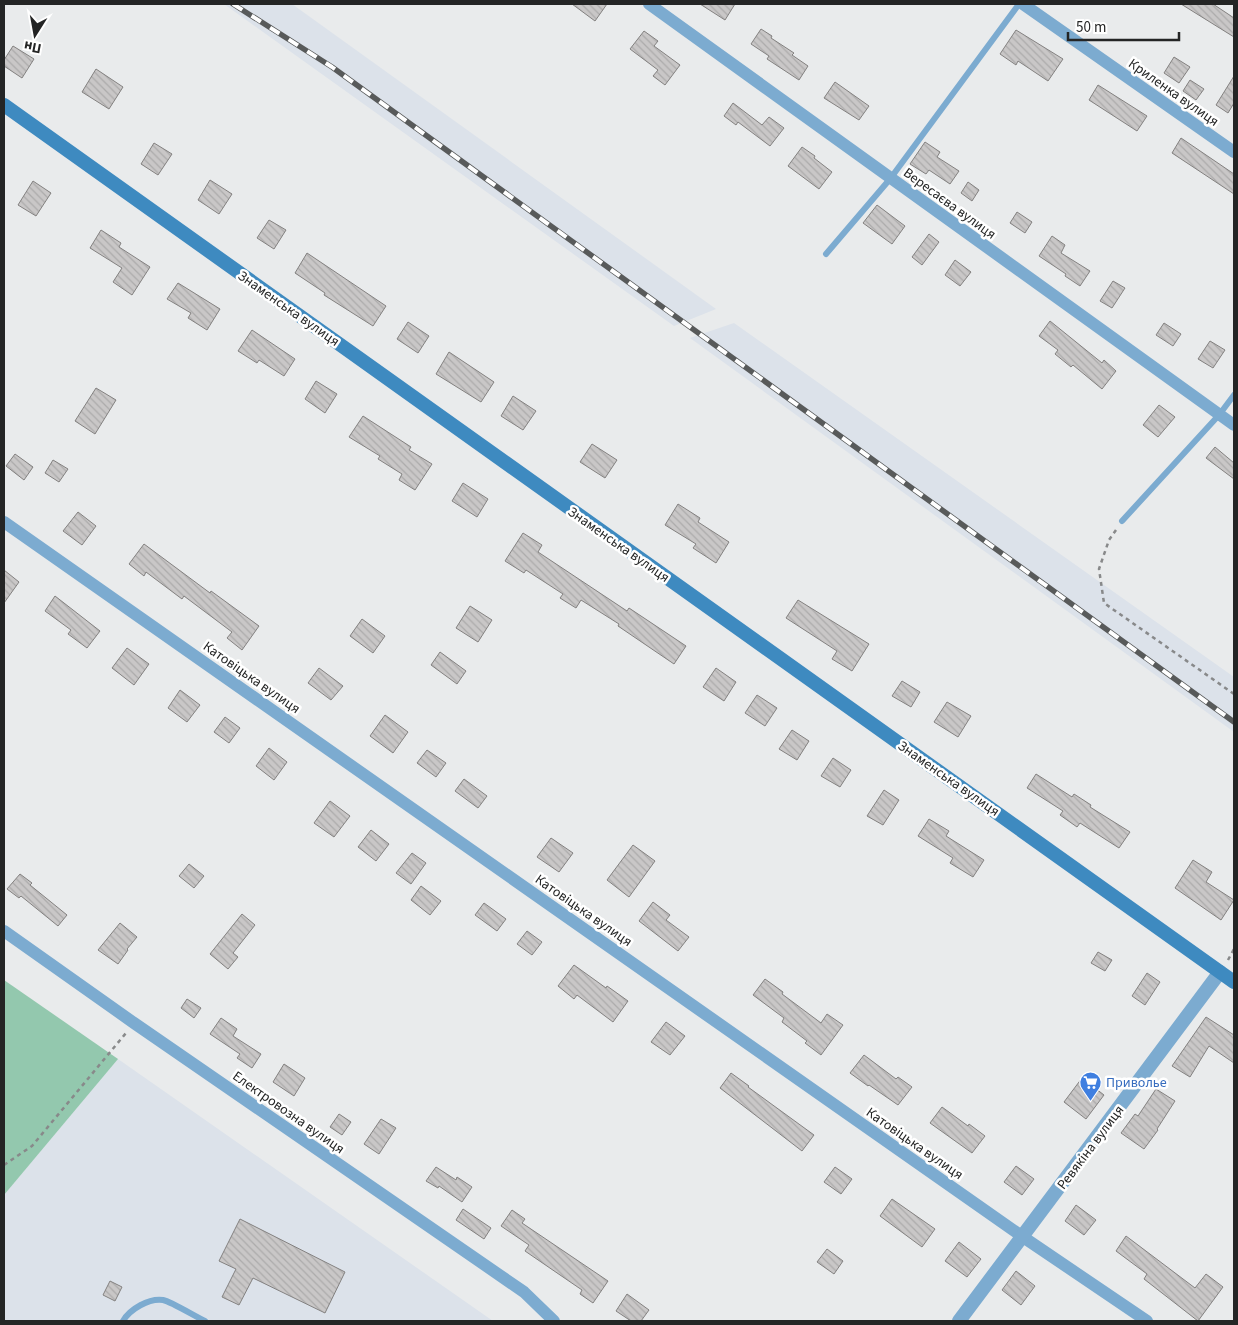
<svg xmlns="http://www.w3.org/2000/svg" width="1238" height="1325" font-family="'Source Sans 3',sans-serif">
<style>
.built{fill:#dce2ea}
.grass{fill:#93c8ae}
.building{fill:url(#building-back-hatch);stroke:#838180}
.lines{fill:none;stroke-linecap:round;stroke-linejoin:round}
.path{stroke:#88898a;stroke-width:2.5;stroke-dasharray:4 4;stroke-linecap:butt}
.service{stroke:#7cabd0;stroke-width:6}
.minor{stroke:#7cabd0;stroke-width:12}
.tertiary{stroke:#7cabd0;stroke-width:14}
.secondary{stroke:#3e8ac0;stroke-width:14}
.rail-casing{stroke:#585a5a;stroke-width:5.5}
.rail{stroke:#fff;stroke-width:4;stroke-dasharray:11;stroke-linecap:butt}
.labels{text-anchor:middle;stroke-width:5;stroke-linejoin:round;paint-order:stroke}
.street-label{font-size:14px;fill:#242525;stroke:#fff}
.shop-label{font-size:14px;fill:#366cbe;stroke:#fff;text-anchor:start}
</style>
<defs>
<pattern id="building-back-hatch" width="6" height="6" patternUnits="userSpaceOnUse" patternTransform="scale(1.25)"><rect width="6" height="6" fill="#c9c7c7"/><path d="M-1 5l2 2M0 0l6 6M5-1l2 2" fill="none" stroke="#acabab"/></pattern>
</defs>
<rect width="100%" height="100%" fill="#e9ebec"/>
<g class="built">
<path d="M224,4H292L716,309L674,326Z"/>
<path d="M734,323L1234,677V732L690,338Z"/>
<path d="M118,1059L493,1321H4V1195Z"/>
</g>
<path class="grass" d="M4,980L118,1059L4,1195Z"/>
<g class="building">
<path d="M572,4H607L595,21Z"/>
<path d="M700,4H735L725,20Z"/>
<path d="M1181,4H1213L1234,18V37Z"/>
<path d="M761,29L772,36L771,38L794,53L792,55L808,66L799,80L767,59L769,56L751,44Z"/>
<path d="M1016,30L1063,59L1048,81L1018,61L1016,65L1000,54Z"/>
<path d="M644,31L658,41L654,46L680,65L665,85L653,76L658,70L630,49Z"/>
<path d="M13,46L34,59L22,78L4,66V60Z"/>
<path d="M1174,57L1190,67L1179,83L1164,73Z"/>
<path d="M96,69L123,87L109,109L82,92Z"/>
<path d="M1234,76V103L1228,113L1216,105Z"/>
<path d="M1190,80L1204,89L1196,100L1183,91Z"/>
<path d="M835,82L869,106L859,120L824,98Z"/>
<path d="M1098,85L1147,116L1137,131L1089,100Z"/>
<path d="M733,103L762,125L769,117L784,128L770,146L738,122L736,125L724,116Z"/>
<path d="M1181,138L1234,174V194L1172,153Z"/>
<path d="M925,142L940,152L937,157L959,171L950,184L929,170L926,174L910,164Z"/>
<path d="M154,143L172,154L158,175L141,164Z"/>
<path d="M802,147L815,156L814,158L832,172L819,189L788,166Z"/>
<path d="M210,180L232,194L219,214L198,200Z"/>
<path d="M33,181L51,193L36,216L18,205Z"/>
<path d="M968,182L979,190L972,201L961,193Z"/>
<path d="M877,205L905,226L892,244L863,223Z"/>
<path d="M1017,212L1032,222L1025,233L1010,223Z"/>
<path d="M269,220L286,230L274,249L257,238Z"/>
<path d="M101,230L121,243L119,247L150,267L132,295L113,282L122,268L90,248Z"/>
<path d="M929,234L939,242L922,265L912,257Z"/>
<path d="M1052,236L1065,245L1061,253L1090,271L1080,286L1065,276L1066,274L1039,256Z"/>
<path d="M307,253L386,306L373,326L324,295L325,293L295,273Z"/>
<path d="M955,260L971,272L960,286L945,275Z"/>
<path d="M1113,281L1125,288L1112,308L1100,301Z"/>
<path d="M178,283L220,309L207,330L188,318L191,313L167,299Z"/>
<path d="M1050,321L1102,363L1104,360L1116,371L1102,389L1073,365L1071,367L1055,354L1058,350L1039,336Z"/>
<path d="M408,322L429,336L418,353L397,339Z"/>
<path d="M1164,323L1181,334L1173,346L1156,335Z"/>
<path d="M252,330L295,359L284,376L259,360L257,363L238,351Z"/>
<path d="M1210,341L1225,350L1213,368L1198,359Z"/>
<path d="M449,352L494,382L481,402L436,374Z"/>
<path d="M316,381L337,394L325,413L305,399Z"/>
<path d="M96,388L116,400L95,434L75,421Z"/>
<path d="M513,396L536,411L523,430L501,416Z"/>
<path d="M1159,405L1175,417L1158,437L1143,425Z"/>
<path d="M363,416L411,447L409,450L432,464L415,490L399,480L402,474L378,459L380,456L349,437Z"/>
<path d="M592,444L617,460L605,478L580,462Z"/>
<path d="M1215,447L1234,463V479L1206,458Z"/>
<path d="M15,454L33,467L24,480L6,466Z"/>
<path d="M53,460L68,469L59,482L45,473Z"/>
<path d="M463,483L488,499L477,517L452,501Z"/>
<path d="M678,504L700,518L698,522L729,542L716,563L693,548L696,544L665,525Z"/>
<path d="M78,512L96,526L82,545L63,531Z"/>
<path d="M523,533L542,545L538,552L627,611L629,608L686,646L674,664L618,626L619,624L581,600L576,608L560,598L563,594L526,570L524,573L505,561Z"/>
<path d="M144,544L210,593L211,591L259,626L242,650L227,638L232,632L184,596L182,599L146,572L144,576L129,564Z"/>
<path d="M4,570L19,582L4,603Z"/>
<path d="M55,596L100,631L87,648L68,634L71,630L45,611Z"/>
<path d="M798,600L869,644L852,671L832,659L837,651L786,618Z"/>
<path d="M470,606L492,620L478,642L456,628Z"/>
<path d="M362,619L385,636L373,653L350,636Z"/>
<path d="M127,648L149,664L134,685L112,668Z"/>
<path d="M440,652L466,671L457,684L431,665Z"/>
<path d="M319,668L343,686L331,700L308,683Z"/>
<path d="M716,668L736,682L724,701L703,687Z"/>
<path d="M902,681L920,692L911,707L892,696Z"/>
<path d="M180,690L200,705L187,722L168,708Z"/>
<path d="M757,695L777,708L765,726L745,713Z"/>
<path d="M947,702L971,716L958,737L934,722Z"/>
<path d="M385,715L408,732L393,753L370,736Z"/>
<path d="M225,717L240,728L229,743L214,732Z"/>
<path d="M792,730L809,741L797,760L779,749Z"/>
<path d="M269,748L287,762L274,780L256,766Z"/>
<path d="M427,750L446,763L436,777L417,763Z"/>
<path d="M833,758L851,770L840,787L821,776Z"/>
<path d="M1036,774L1072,797L1074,794L1091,805L1090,807L1130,832L1119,848L1080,823L1077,827L1060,815L1063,811L1027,788Z"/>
<path d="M464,779L487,796L478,808L455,791Z"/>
<path d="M884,790L899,800L883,825L867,816Z"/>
<path d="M330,801L350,816L334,837L314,823Z"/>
<path d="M929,819L949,831L946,836L984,860L973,877L950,863L953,858L918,836Z"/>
<path d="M371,830L389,844L376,861L358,847Z"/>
<path d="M551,838L573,853L559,872L537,857Z"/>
<path d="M633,845L655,861L629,897L607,880Z"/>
<path d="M412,853L426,863L411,884L396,873Z"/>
<path d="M1193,860L1212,872L1206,882L1234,900L1221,920L1175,888Z"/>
<path d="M189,864L204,876L194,888L179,876Z"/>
<path d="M20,874L32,883L30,885L67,915L58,926L21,896L19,898L7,889Z"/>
<path d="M421,886L441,901L430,915L411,900Z"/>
<path d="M653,902L670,915L666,920L689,937L678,951L639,921Z"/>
<path d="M484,903L506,919L497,931L475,915Z"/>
<path d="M242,914L255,925L233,953L238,957L228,969L210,954Z"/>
<path d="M120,923L137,937L127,949L128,950L118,964L98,950Z"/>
<path d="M527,931L542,942L532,955L517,944Z"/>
<path d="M1098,952L1112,960L1105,971L1091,963Z"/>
<path d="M574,965L606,988L607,986L628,1001L613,1022L577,995L574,999L558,986Z"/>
<path d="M1147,973L1160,982L1145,1005L1132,996Z"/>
<path d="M765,979L783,992L782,994L821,1023L827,1014L843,1025L821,1055L805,1043L807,1041L782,1022L784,1018L753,995Z"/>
<path d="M187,999L201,1008L194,1018L181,1008Z"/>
<path d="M1206,1017L1234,1035V1063L1209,1046L1190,1077L1172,1066Z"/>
<path d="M221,1018L237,1029L233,1036L261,1054L252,1068L237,1058L240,1054L210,1034Z"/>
<path d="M666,1022L685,1036L670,1055L651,1042Z"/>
<path d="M864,1055L896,1079L898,1077L912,1087L898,1105L869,1085L868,1086L850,1073Z"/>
<path d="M284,1064L305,1078L294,1096L273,1082Z"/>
<path d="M731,1073L749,1086L748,1087L814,1135L802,1151L720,1088Z"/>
<path d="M1082,1078L1104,1095L1086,1119L1064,1102Z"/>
<path d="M1156,1089L1175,1101L1157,1129L1158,1130L1144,1149L1121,1133L1135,1114L1138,1116Z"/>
<path d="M942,1107L968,1126L969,1124L985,1136L972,1153L930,1123Z"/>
<path d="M339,1114L351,1122L342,1135L330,1127Z"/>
<path d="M381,1119L396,1128L379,1154L364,1144Z"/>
<path d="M1016,1166L1034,1179L1022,1195L1004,1182Z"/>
<path d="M436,1167L456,1180L457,1177L472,1187L462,1202L439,1186L438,1188L426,1181Z"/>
<path d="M835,1167L852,1179L841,1194L824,1182Z"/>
<path d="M892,1199L935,1229L922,1247L880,1216Z"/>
<path d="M1076,1205L1096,1220L1084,1235L1065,1221Z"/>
<path d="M463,1209L491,1228L484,1239L456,1220Z"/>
<path d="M512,1210L525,1219L522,1223L608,1281L593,1303L580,1294L582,1290L525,1251L529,1245L501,1226Z"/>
<path d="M240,1219L345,1272L325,1313L253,1278L239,1305L222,1297L236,1269L219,1261Z"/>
<path d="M1126,1236L1195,1288L1206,1274L1223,1287L1198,1321L1144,1279L1147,1274L1116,1251Z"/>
<path d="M959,1242L981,1259L967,1277L945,1261Z"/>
<path d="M827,1249L843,1261L834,1274L817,1262Z"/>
<path d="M1016,1271L1035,1286L1021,1305L1002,1290Z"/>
<path d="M110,1281L122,1287L115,1301L103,1295Z"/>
<path d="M627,1294L649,1310L641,1321H631L616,1311Z"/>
</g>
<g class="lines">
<g class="path">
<path d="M1116,530L1109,540L1099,569L1104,603L1234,694"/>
<path d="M1228,960L1234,949"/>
<path d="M4,1165L32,1146L126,1033"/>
</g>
<g class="service">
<path d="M826,254L890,179L1019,4"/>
<path d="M1122,521L1219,415L1234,395"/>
<path d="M123,1321C130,1309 149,1298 163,1300C172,1302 196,1317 205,1321"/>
</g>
<g class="minor">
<path d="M649,4L1234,425"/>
<path d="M1023,4L1234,152"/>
<path d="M4,522L1023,1237L1147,1321"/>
<path d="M4,931L134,1023L524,1292L554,1321"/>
</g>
<path class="tertiary" d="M959,1321L1220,972"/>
<path class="secondary" d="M4,105L1234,982"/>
<defs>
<path id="rail" d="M233,4L332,67L1234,722"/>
</defs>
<use href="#rail" class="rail-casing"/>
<use href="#rail" class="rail"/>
</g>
<defs>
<symbol id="supermarket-pin" viewBox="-11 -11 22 30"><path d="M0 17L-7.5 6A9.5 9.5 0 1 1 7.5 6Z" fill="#3f7fe0" stroke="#fff"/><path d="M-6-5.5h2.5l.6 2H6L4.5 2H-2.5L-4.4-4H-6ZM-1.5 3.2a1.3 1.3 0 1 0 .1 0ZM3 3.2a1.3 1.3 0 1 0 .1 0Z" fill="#fff"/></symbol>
</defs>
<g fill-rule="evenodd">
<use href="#supermarket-pin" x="1078" y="1070" width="25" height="34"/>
</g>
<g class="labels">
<g class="street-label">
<text transform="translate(1174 92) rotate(35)" y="5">Криленка вулиця</text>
<text transform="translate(950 203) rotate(36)" y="5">Вересаєва вулиця</text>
<text transform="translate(289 308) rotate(35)" y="5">Знаменська вулиця</text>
<text transform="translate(619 544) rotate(35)" y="5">Знаменська вулиця</text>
<text transform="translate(252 677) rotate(35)" y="5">Катовіцька вулиця</text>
<text transform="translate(949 778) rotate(35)" y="5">Знаменська вулиця</text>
<text transform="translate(584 910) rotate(35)" y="5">Катовіцька вулиця</text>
<text transform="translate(289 1112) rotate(35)" y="5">Електровозна вулиця</text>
<text transform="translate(915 1143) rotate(35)" y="5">Катовіцька вулиця</text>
<text transform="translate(1090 1147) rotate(-53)" y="5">Ревякіна вулиця</text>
</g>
<g class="shop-label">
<text x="1106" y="1087">Приволье</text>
</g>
</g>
<rect width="1238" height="1325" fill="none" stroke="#242525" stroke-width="10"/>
<g transform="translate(35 35) rotate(191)" stroke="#ffffff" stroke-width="4" paint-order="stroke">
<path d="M0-4L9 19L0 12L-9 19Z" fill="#242525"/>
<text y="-8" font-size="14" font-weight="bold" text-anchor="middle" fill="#242525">Пн</text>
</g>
<path d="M1068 32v8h111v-8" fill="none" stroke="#242525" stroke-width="2.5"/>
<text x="1076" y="32" font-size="15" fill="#242525" stroke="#ffffff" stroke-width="4" paint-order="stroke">50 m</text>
</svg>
